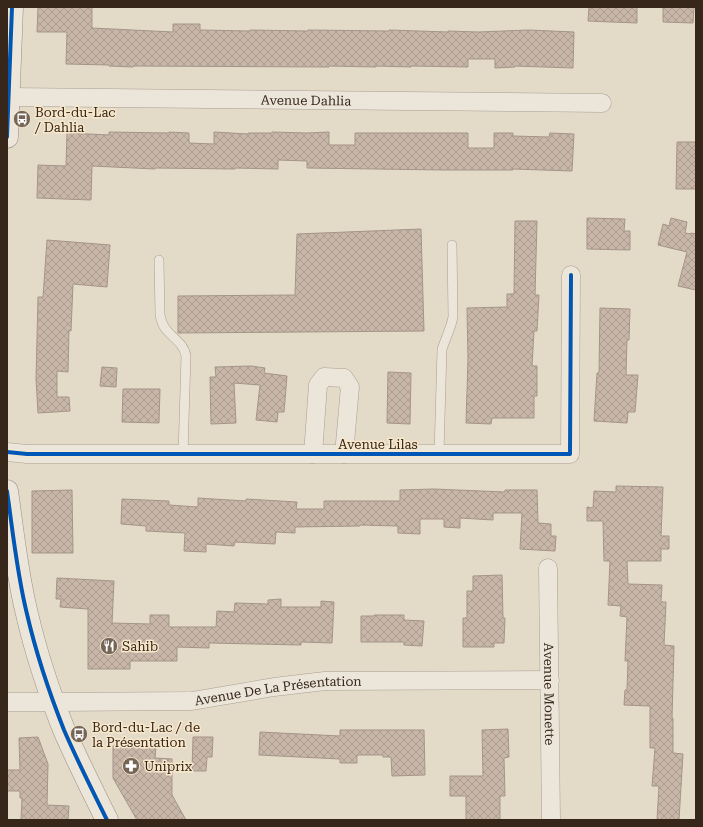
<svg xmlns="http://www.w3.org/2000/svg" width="703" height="827" font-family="'Roboto Serif',serif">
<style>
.building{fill:url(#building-cross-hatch);stroke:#a49588}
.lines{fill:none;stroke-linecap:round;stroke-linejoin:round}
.lane-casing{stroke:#a99f92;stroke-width:10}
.street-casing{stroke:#a99f92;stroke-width:19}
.secondary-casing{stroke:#988e82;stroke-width:23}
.lane{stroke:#ece5da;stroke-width:9}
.street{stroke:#ece5da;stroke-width:18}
.secondary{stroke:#ece5da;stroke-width:22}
.cycleway-casing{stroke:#f8e8cb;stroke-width:6}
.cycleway{stroke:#0057b8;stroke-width:4}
.labels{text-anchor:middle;stroke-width:3;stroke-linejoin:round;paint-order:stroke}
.street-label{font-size:13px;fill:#37261a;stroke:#f8e8cb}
.poi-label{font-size:13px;fill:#37261a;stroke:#f8e8cb;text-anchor:start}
</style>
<defs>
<pattern id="building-cross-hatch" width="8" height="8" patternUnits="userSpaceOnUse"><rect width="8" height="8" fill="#c8b7a8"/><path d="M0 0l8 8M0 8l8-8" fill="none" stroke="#ac9d90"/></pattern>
</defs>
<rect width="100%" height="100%" fill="#e4dac8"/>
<g class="building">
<path d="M38,7H92V28L173,32V24H200V30L250,31V30L308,31V30L389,31V30L448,32V31L478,32L529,30L574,32L573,68L515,66V67L495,68V59H468V67L411,66V67L376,66V67L329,66V67L133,66V67L109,66V65L66,64L67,32H37Z"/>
<path d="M589,7H637V23L588,21Z"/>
<path d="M663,7H694L693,23L663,22Z"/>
<path d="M109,132L169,133V132L189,133V143L214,144V132L248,134V133H272V132L307,133L329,132V145H355V133H468V148H494V133H513V136L549,137L550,133L574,134L572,171L513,169V170H445L307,168V161L278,160V169L235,168V169L155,168V169L92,166L91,200L37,198L38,165L66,166L67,133L109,135Z"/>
<path d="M677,142H696V189H676Z"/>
<path d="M587,218L625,219L624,231H630V250L587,249Z"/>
<path d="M671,218L687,222L685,233L691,234V233L696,234V290L678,286L687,252L658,245L663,224L669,226Z"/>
<path d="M515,221H537L535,295H539L537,331H534L532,366H537V396H534V418H492L491,424L466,423L468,359L467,308L507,307V294H514Z"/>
<path d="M421,229L424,331L178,333V296L295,295L297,234Z"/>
<path d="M47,240L110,245L107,287L73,284L71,331L69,330L68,372L57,371V397H69L70,411L38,413L36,379L38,297H43Z"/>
<path d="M600,308L630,309L629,340H627L626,375H638L635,412H628L627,423L594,421L597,373H599Z"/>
<path d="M251,366L265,368L264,373L287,376L284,412H278L277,422L256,420L260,385L234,383L236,423L211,424L210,377H216L215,367Z"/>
<path d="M102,367L117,368L116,387L100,386Z"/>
<path d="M388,372L411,373L410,424L387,423Z"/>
<path d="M123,389H160L159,423L122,422Z"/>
<path d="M616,486L663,487L661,536H669V549H661V561H627L628,584L662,585L661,602H666L664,645L674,646L672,718H673V753L683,754L679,820H657L659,786H652L655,748H650V706L624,705L625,690H627L628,661H625L627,617L620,616L621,606L608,605L610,561H604L603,521H587V507L593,508L594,491L616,492Z"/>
<path d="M434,489L505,492V490H537L538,523L551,524V536H556L555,551L520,549L522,513H493V520L460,518V528L444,527V519H420V534L398,533V526L360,525V526L295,527V533L276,532L275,544L235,542L234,546L206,544V552L184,551L185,533L146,531V526L121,524L122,499L169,501V505L198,507V498L246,501V499L297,502L296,509H324V501H400V490Z"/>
<path d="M72,490L73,553H32V491Z"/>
<path d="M502,575L503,618H505L504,643H494V647H463V618H467V591H473V576Z"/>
<path d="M57,578L114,581L112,623L150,624V615H169V627H216L217,611L234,612L235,603L268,604V600L281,599V607H321V601L334,602L332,643L301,642V645L209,643V648L177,647V661H130V669H88V609L60,607L61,599H56Z"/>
<path d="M374,615H404V620L424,621L422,646L404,645V642H361V616H374Z"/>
<path d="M508,729L509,757L504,758L505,796H500V820H466V796H450V776H483L482,730Z"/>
<path d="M340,730H424L425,775L392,776L391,757H383V755H357V763H340V759L259,755L260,732L340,736Z"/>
<path d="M38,737L48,764L47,805L69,806L68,820H21L22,798H20V791H7V770H20L19,738Z"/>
<path d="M193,737H213L212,757H207L206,771H192Z"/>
<path d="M113,746L156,747L155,758L172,759V795L186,820H137L113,778Z"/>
</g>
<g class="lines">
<defs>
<g id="lane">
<path d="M159,260L160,315C161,320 162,324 165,328C172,338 184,343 186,356L183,454"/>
<path d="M439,454L442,349L451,325L453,317L452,245"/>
</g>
<g id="street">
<path id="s1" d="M9,97L602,103"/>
<path d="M7,452L27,454H570L571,275"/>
<path d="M313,454L318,385L324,377L344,378L350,387L344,454"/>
<path id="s2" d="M548,568L551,820"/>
<path id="s3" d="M7,702H54L192,701L274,687L325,681L550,680"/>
</g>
<g id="secondary">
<path d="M7,137L12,7"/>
<path d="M7,491C13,533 17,574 27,614C36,653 49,692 64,730C77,760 92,790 107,820"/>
</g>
</defs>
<use href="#lane" class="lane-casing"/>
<use href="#street" class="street-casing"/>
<use href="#secondary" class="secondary-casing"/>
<use href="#lane" class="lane"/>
<use href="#street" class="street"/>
<use href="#secondary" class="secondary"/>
<defs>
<g id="cycleway">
<path d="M7,137L12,7"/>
<path d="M7,452L27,454H570L571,275"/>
<path d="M7,491C13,533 17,574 27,614C36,653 49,692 64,730C77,760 92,790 107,820"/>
</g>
</defs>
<use href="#cycleway" class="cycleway-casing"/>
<use href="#cycleway" class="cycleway"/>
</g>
<defs>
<symbol id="bus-disc" viewBox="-11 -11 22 22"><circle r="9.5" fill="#746557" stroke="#f8e8cb"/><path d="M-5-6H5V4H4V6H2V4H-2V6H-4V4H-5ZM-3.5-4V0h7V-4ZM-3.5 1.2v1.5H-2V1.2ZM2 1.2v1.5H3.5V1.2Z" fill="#fff"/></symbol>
<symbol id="restaurant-disc" viewBox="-11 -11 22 22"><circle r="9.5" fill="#746557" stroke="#f8e8cb"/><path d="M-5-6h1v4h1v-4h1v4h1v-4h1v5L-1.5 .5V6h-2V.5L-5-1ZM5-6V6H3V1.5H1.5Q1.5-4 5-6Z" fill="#fff"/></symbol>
<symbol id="pharmacy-disc" viewBox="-11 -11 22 22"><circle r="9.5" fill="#746557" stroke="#f8e8cb"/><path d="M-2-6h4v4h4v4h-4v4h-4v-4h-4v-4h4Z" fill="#fff"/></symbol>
</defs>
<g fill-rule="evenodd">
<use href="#bus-disc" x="12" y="109" width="20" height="20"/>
<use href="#restaurant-disc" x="99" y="636" width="20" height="20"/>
<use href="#bus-disc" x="69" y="724" width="20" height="20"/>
<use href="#pharmacy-disc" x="121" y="756" width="20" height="20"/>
</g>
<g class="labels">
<g class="street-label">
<text dy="5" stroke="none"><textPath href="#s1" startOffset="297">Avenue Dahlia</textPath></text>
<text x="378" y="449">Avenue Lilas</text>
<text dy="5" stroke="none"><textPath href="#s3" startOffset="272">Avenue De La Présentation</textPath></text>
<text dy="5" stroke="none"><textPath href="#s2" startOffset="126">Avenue Monette</textPath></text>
</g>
<g class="poi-label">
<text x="35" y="117">Bord-du-Lac<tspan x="35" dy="15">/ Dahlia</tspan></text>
<text x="122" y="651">Sahib</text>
<text x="92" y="732">Bord-du-Lac / de<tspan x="92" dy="15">la Présentation</tspan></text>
<text x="144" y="771">Uniprix</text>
</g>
</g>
<rect width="703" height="827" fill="none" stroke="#37261a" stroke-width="16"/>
</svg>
